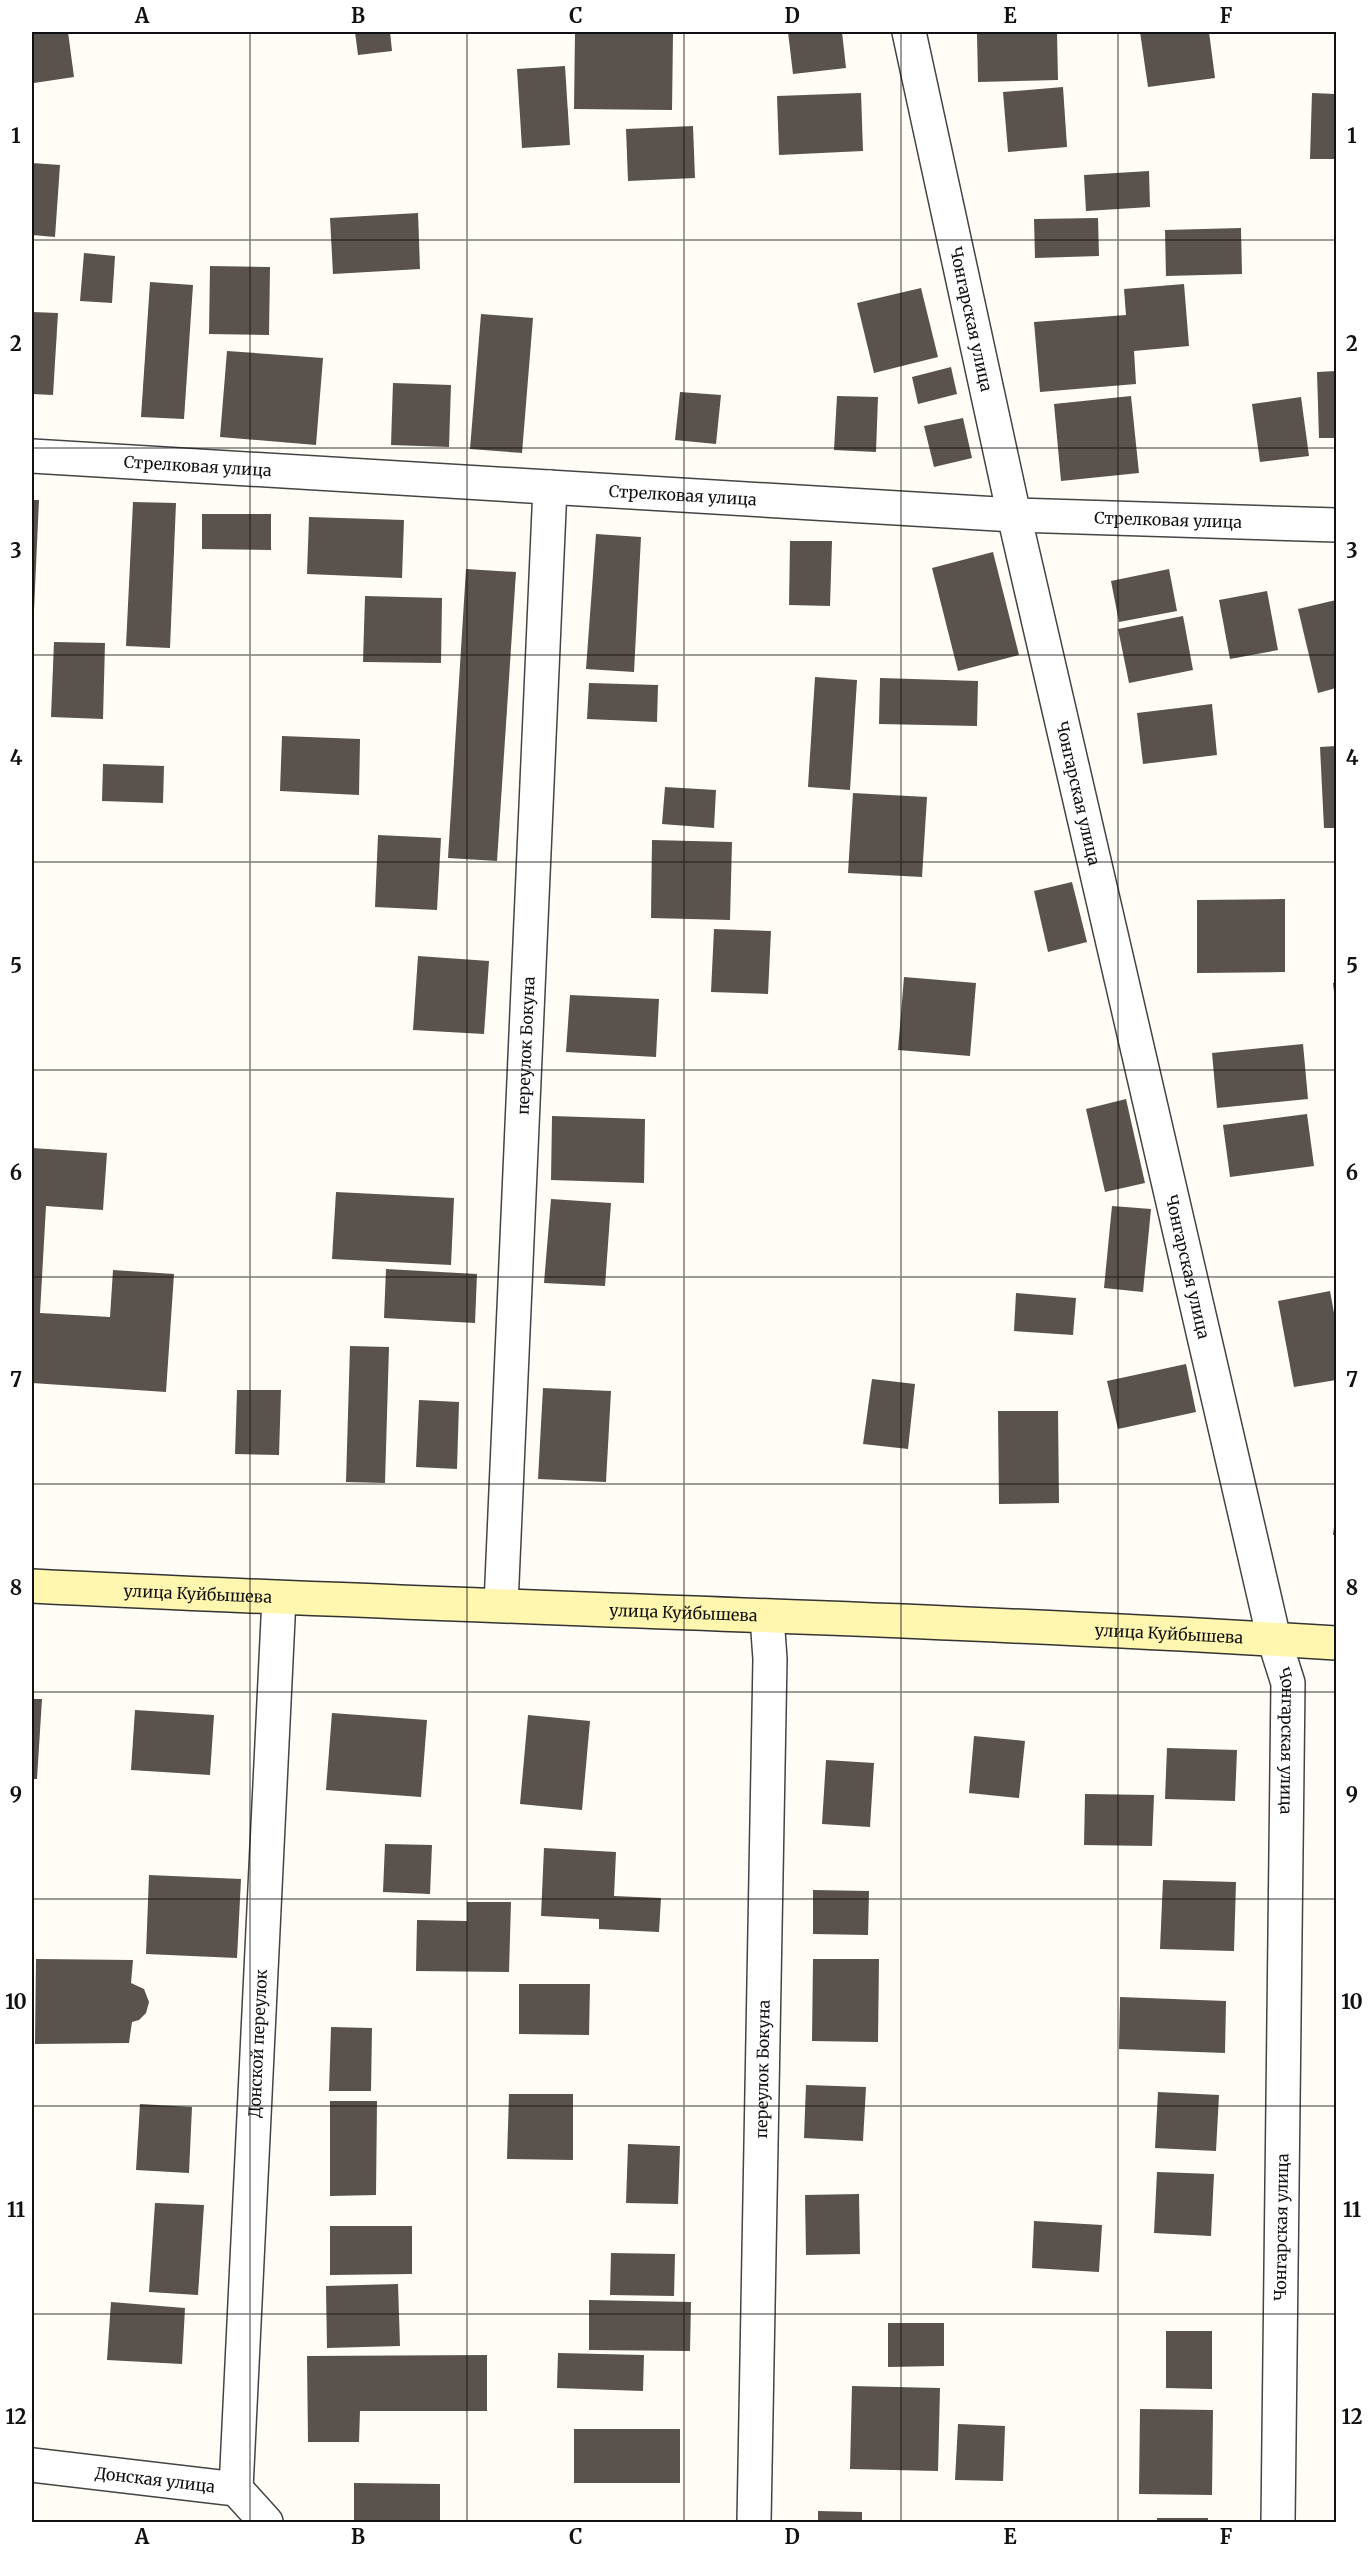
<svg xmlns="http://www.w3.org/2000/svg" width="1368" height="2554" font-family="Merriweather,serif">
<style>
.building{fill:#5a524d}
.lines{fill:none;stroke-linecap:round;stroke-linejoin:round}
.minor-casing{stroke:#444;stroke-width:36}
.secondary-casing{stroke:#333;stroke-width:36}
.minor{stroke:#fff;stroke-width:33}
.secondary{stroke:#fff6b0;stroke-width:33}
.grid{fill:none;stroke:#111;stroke-width:1.5;stroke-opacity:0.55}
.labels{text-anchor:middle;stroke-width:6;stroke-linejoin:round;paint-order:stroke}
.street-label{font-size:16px;fill:#111;stroke:#fff}
.neatline{fill:none;stroke:#111;stroke-width:2}
.grid-label{font-size:20px;text-anchor:middle;font-weight:bold;fill:#111}
</style>
<rect width="100%" height="100%" fill="#fffdf5"/>
<g class="building">
<path d="M32,32H68L74,77L34,83L32,63Z"/>
<path d="M355,32H390L392,51L358,55Z"/>
<path d="M591,32L673,34L672,110L574,109L575,33Z"/>
<path d="M788,32H842L846,68L793,74Z"/>
<path d="M1140,32H1209L1215,78L1148,87Z"/>
<path d="M1057,33L1058,80L978,82L977,34Z"/>
<path d="M565,66L570,145L522,148L517,69Z"/>
<path d="M1063,87L1067,147L1008,152L1003,92Z"/>
<path d="M861,93L863,151L779,155L777,96Z"/>
<path d="M1312,93L1336,94V159H1310Z"/>
<path d="M693,126L695,178L628,181L626,129Z"/>
<path d="M32,163L60,165L55,237L32,235Z"/>
<path d="M1149,171L1150,207L1086,211L1084,175Z"/>
<path d="M418,213L420,269L333,274L330,218Z"/>
<path d="M1098,218L1099,256L1035,258L1034,219Z"/>
<path d="M1241,228L1242,274L1166,276L1165,230Z"/>
<path d="M84,253L115,256L112,303L80,301Z"/>
<path d="M210,266L270,267L269,335L209,334Z"/>
<path d="M150,282L193,285L184,419L141,417Z"/>
<path d="M1184,284L1189,346L1134,351L1136,384L1040,392L1034,322L1126,315L1124,289Z"/>
<path d="M921,288L938,357L874,373L857,303Z"/>
<path d="M32,312L58,313L53,395L32,394Z"/>
<path d="M481,314L533,318L522,453L470,449Z"/>
<path d="M227,351L323,358L316,445L220,437Z"/>
<path d="M951,367L957,394L918,404L912,377Z"/>
<path d="M1336,371V438H1319L1317,372Z"/>
<path d="M393,383L451,385L449,447L391,445Z"/>
<path d="M680,392L721,395L716,444L675,440Z"/>
<path d="M837,396L878,397L876,452L834,450Z"/>
<path d="M1131,396L1139,473L1061,481L1054,404Z"/>
<path d="M1301,397L1309,456L1260,462L1252,404Z"/>
<path d="M963,418L972,458L934,467L924,426Z"/>
<path d="M32,500H39L33,632H32Z"/>
<path d="M133,502L176,503L170,648L126,646Z"/>
<path d="M202,514H271V550L202,549Z"/>
<path d="M309,517L404,520L402,578L307,574Z"/>
<path d="M596,534L641,537L634,672L586,669Z"/>
<path d="M790,541H832L830,606L789,605Z"/>
<path d="M993,552L1019,655L958,671L932,568Z"/>
<path d="M466,569L516,572L497,861L448,858Z"/>
<path d="M1169,569L1177,611L1119,622L1111,581Z"/>
<path d="M1267,591L1278,650L1230,659L1219,600Z"/>
<path d="M365,596L442,598L441,663L363,662Z"/>
<path d="M1336,600V688L1318,693L1298,609Z"/>
<path d="M1183,616L1193,670L1129,683L1118,629Z"/>
<path d="M54,642L105,643L103,719L51,717Z"/>
<path d="M815,677L857,680L850,790L808,787Z"/>
<path d="M880,678L978,681L977,726L879,724Z"/>
<path d="M589,683L658,685L657,722L587,719Z"/>
<path d="M1212,704L1217,755L1143,764L1137,713Z"/>
<path d="M282,736L360,739L359,795L280,791Z"/>
<path d="M1336,746V828H1324L1320,747Z"/>
<path d="M103,764L164,766L163,803L102,801Z"/>
<path d="M665,787L716,790L714,828L662,824Z"/>
<path d="M853,793L927,797L922,877L848,873Z"/>
<path d="M378,835L441,838L437,910L375,907Z"/>
<path d="M652,840L732,842L730,920L651,918Z"/>
<path d="M1072,882L1087,942L1048,952L1034,891Z"/>
<path d="M1285,899V972L1197,973V900Z"/>
<path d="M714,929L771,931L768,994L711,992Z"/>
<path d="M418,956L489,961L484,1034L413,1030Z"/>
<path d="M904,977L976,983L970,1056L898,1050Z"/>
<path d="M1336,982V1001H1335L1333,983Z"/>
<path d="M570,995L659,999L656,1057L566,1052Z"/>
<path d="M1303,1044L1308,1099L1217,1108L1212,1053Z"/>
<path d="M1126,1099L1145,1183L1105,1192L1086,1109Z"/>
<path d="M1307,1114L1314,1166L1230,1177L1223,1125Z"/>
<path d="M552,1116L645,1119L644,1183L551,1180Z"/>
<path d="M32,1148L107,1153L103,1210L46,1206L40,1313L110,1317L113,1270L174,1274L166,1392L32,1383Z"/>
<path d="M336,1192L454,1198L451,1265L332,1259Z"/>
<path d="M551,1199L611,1203L605,1286L544,1283Z"/>
<path d="M1112,1206L1151,1209L1143,1292L1104,1288Z"/>
<path d="M386,1269L477,1274L475,1323L384,1318Z"/>
<path d="M1330,1291L1336,1324V1380L1294,1387L1278,1301Z"/>
<path d="M1016,1293L1076,1298L1073,1335L1014,1331Z"/>
<path d="M350,1346L389,1347L385,1483L346,1482Z"/>
<path d="M1186,1364L1196,1412L1118,1429L1107,1381Z"/>
<path d="M872,1379L915,1384L908,1449L863,1444Z"/>
<path d="M543,1388L611,1391L606,1482L538,1479Z"/>
<path d="M237,1390H281L279,1455L235,1454Z"/>
<path d="M419,1400L459,1402L457,1469L416,1467Z"/>
<path d="M998,1411H1058L1059,1503L999,1504Z"/>
<path d="M1335,1519H1336V1535H1333Z"/>
<path d="M32,1699H42L37,1779H32Z"/>
<path d="M135,1710L214,1715L210,1775L131,1770Z"/>
<path d="M332,1713L427,1720L421,1797L326,1790Z"/>
<path d="M528,1715L590,1721L582,1810L520,1804Z"/>
<path d="M974,1736L1025,1741L1019,1798L969,1793Z"/>
<path d="M1167,1748L1237,1750L1235,1801L1165,1799Z"/>
<path d="M826,1760L874,1763L870,1827L822,1824Z"/>
<path d="M1085,1794L1154,1795L1152,1846L1084,1845Z"/>
<path d="M385,1844L432,1845L430,1894L383,1892Z"/>
<path d="M544,1848L616,1852L614,1896L661,1898L659,1932L599,1929V1919L541,1916Z"/>
<path d="M149,1875L241,1879L237,1958L146,1954Z"/>
<path d="M1163,1880L1236,1882L1234,1951L1160,1949Z"/>
<path d="M813,1890L869,1891L868,1935L813,1934Z"/>
<path d="M467,1902H511L509,1972L416,1971L417,1920L467,1921Z"/>
<path d="M36,1959L133,1960L131,1983L144,1989L149,2002L146,2013L139,2020L132,2022L129,2043L35,2044Z"/>
<path d="M813,1959H879L878,2042L812,2041Z"/>
<path d="M519,1984H590L589,2035L519,2034Z"/>
<path d="M1120,1997L1226,2001L1225,2053L1119,2049Z"/>
<path d="M331,2027L372,2028L371,2091H329Z"/>
<path d="M806,2085L866,2087L863,2141L804,2138Z"/>
<path d="M1158,2092L1219,2095L1216,2151L1155,2148Z"/>
<path d="M509,2094H573V2160L507,2159Z"/>
<path d="M330,2101H377L376,2195L330,2196Z"/>
<path d="M140,2104L192,2107L189,2173L136,2170Z"/>
<path d="M628,2144L680,2146L678,2204L626,2203Z"/>
<path d="M1157,2172L1214,2174L1211,2236L1154,2233Z"/>
<path d="M859,2194L860,2254L806,2255L805,2195Z"/>
<path d="M155,2203L204,2205L198,2295L149,2292Z"/>
<path d="M1034,2221L1102,2225L1099,2272L1032,2268Z"/>
<path d="M330,2226H412V2274L330,2275Z"/>
<path d="M611,2253L675,2254L674,2296L610,2295Z"/>
<path d="M398,2284L400,2346L327,2348L326,2286Z"/>
<path d="M589,2300L691,2302L690,2351L589,2350Z"/>
<path d="M111,2302L185,2308L182,2364L107,2360Z"/>
<path d="M888,2323H944V2366L888,2367Z"/>
<path d="M1166,2331H1212V2389L1166,2388Z"/>
<path d="M558,2353L644,2355L643,2391L557,2388Z"/>
<path d="M487,2355V2411H360L359,2442H308L307,2356Z"/>
<path d="M852,2386L940,2388L938,2471L850,2469Z"/>
<path d="M1140,2409L1213,2410L1212,2495L1139,2494Z"/>
<path d="M958,2424L1005,2426L1003,2481L955,2480Z"/>
<rect x="574" y="2429" width="106" height="54"/>
<path d="M354,2483L440,2484V2522H354Z"/>
<path d="M818,2511L862,2512V2522H818Z"/>
<rect x="1157" y="2518" width="51" height="4"/>
</g>
<g class="lines">
<defs>
<g id="minor">
<path id="s1" d="M909,32L1014,515L1274,1639L1288,1683L1278,2522"/>
<path id="s2" d="M32,456L1014,515L1336,525"/>
<path id="s3" d="M501,1605L550,487"/>
<path id="s4" d="M32,2465L236,2489L266,2522"/>
<path id="s5" d="M236,2489L279,1598"/>
<path id="s6" d="M754,2522L770,1659L767,1617"/>
</g>
<g id="secondary">
<path id="s7" d="M32,1586C466,1608 902,1616 1336,1643"/>
</g>
</defs>
<use href="#minor" class="minor-casing"/>
<use href="#secondary" class="secondary-casing"/>
<use href="#minor" class="minor"/>
<use href="#secondary" class="secondary"/>
</g>
<path class="grid" d="M250,32V2522M467,32V2522M684,32V2522M901,32V2522M1118,32V2522M32,240H1336M32,448H1336M32,655H1336M32,862H1336M32,1070H1336M32,1277H1336M32,1484H1336M32,1692H1336M32,1899H1336M32,2106H1336M32,2314H1336"/>
<g class="labels">
<g class="street-label">
<text dy="6" stroke="none"><textPath href="#s1" startOffset="294">Чонгарская улица</textPath></text>
<text dy="6" stroke="none"><textPath href="#s2" startOffset="166">Стрелковая улица</textPath></text>
<text dy="6" stroke="none"><textPath href="#s2" startOffset="652">Стрелковая улица</textPath></text>
<text dy="6" stroke="none"><textPath href="#s2" startOffset="1138">Стрелковая улица</textPath></text>
<text dy="6" stroke="none"><textPath href="#s1" startOffset="780">Чонгарская улица</textPath></text>
<text dy="6" stroke="none"><textPath href="#s3" startOffset="560">переулок Бокуна</textPath></text>
<text dy="6" stroke="none"><textPath href="#s1" startOffset="1266">Чонгарская улица</textPath></text>
<text dy="6" stroke="none"><textPath href="#s7" startOffset="166">улица Куйбышева</textPath></text>
<text dy="6" stroke="none"><textPath href="#s7" startOffset="652">улица Куйбышева</textPath></text>
<text dy="6" stroke="none"><textPath href="#s7" startOffset="1138">улица Куйбышева</textPath></text>
<text dy="6" stroke="none"><textPath href="#s1" startOffset="1752">Чонгарская улица</textPath></text>
<text dy="6" stroke="none"><textPath href="#s5" startOffset="446">Донской переулок</textPath></text>
<text dy="6" stroke="none"><textPath href="#s6" startOffset="453">переулок Бокуна</textPath></text>
<text transform="translate(1281 2227) rotate(-89)" y="6">Чонгарская улица</text>
<text dy="6" stroke="none"><textPath href="#s4" startOffset="124">Донская улица</textPath></text>
</g>
</g>
<rect width="1368" height="2554" fill="none" stroke="#ffffff" stroke-width="66"/>
<rect x="33" y="33" width="1302" height="2488" class="neatline"/>
<g class="grid-label">
<text x="142" y="23">A</text>
<text x="358" y="23">B</text>
<text x="576" y="23">C</text>
<text x="792" y="23">D</text>
<text x="1010" y="23">E</text>
<text x="1226" y="23">F</text>
<text x="16" y="143">1</text>
<text x="1352" y="143">1</text>
<text x="16" y="351">2</text>
<text x="1352" y="351">2</text>
<text x="16" y="558">3</text>
<text x="1352" y="558">3</text>
<text x="16" y="765">4</text>
<text x="1352" y="765">4</text>
<text x="16" y="973">5</text>
<text x="1352" y="973">5</text>
<text x="16" y="1180">6</text>
<text x="1352" y="1180">6</text>
<text x="16" y="1387">7</text>
<text x="1352" y="1387">7</text>
<text x="16" y="1595">8</text>
<text x="1352" y="1595">8</text>
<text x="16" y="1802">9</text>
<text x="1352" y="1802">9</text>
<text x="16" y="2009">10</text>
<text x="1352" y="2009">10</text>
<text x="16" y="2217">11</text>
<text x="1352" y="2217">11</text>
<text x="16" y="2424">12</text>
<text x="1352" y="2424">12</text>
<text x="142" y="2544">A</text>
<text x="358" y="2544">B</text>
<text x="576" y="2544">C</text>
<text x="792" y="2544">D</text>
<text x="1010" y="2544">E</text>
<text x="1226" y="2544">F</text>
</g>
</svg>
